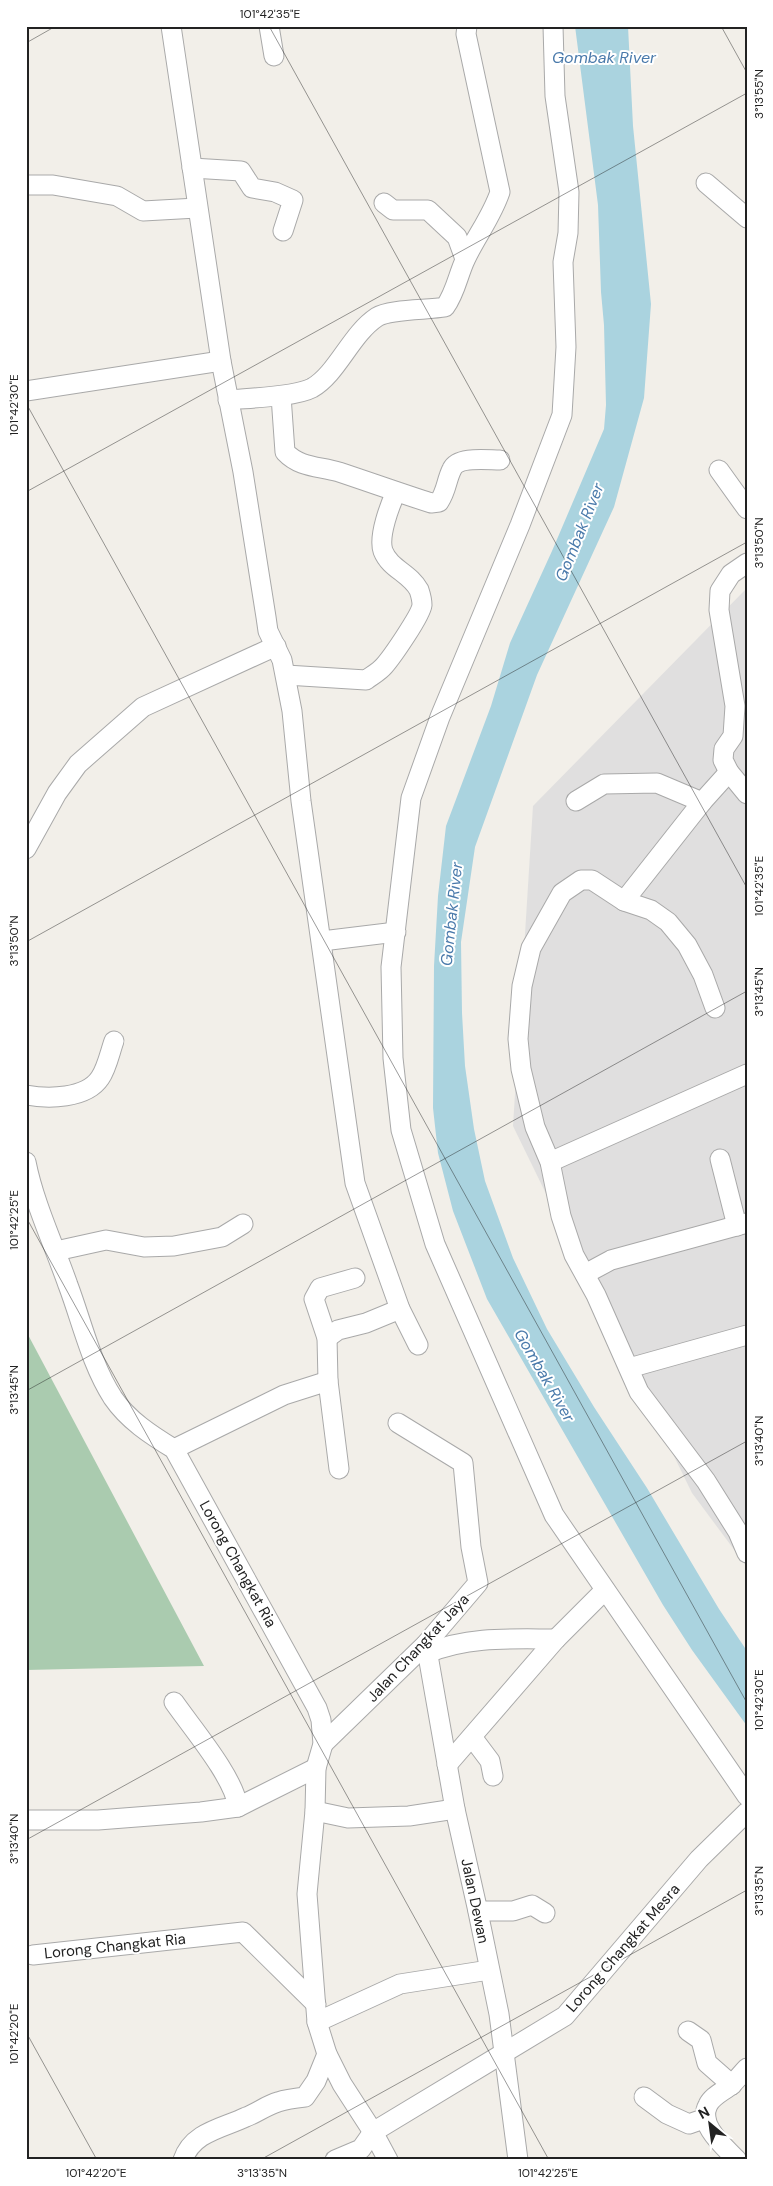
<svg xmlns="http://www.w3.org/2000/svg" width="773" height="2186" font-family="'DM Sans',sans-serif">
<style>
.residential{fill:#e0dfdf}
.cemetery{fill:#aacbaf}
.water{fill:#aad3df}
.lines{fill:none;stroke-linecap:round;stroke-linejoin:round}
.minor-casing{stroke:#a9a9a9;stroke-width:21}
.minor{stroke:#fff;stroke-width:19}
.ticks{fill:none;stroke:#222;stroke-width:1;stroke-opacity:0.45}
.labels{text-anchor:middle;stroke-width:4;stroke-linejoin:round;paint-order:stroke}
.street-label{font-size:15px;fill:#222;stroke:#fff}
.water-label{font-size:16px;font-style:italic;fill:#4a7aab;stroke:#fff}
.neatline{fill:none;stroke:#222;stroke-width:2}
.ticks-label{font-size:12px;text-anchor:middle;fill:#222}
</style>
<rect width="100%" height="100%" fill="#f2efe9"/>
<path class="residential" d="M747,588V1567L692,1493L513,1126L533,806Z"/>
<path class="cemetery" d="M26,1331L204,1666L26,1670Z"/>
<path class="water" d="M575,26H628L633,126L651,304L644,398L614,507L537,675L475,847L461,942L462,1013L465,1066L474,1129L485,1181L513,1258L547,1329L594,1407L647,1488L719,1609L747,1651V1726L692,1650L663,1605L487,1299L453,1211L438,1153L433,1108L434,966L438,896L446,826L491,706L510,643L552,551L604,429L606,405L604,325L601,292L598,205Z"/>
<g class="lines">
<defs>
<g id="minor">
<path d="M171,26L221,361L243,472L266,617L268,631L282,660L292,711L301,801L355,1183L400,1309L418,1345"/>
<path d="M269,26L274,56"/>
<path d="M553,26L555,96L569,192L568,233L563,262L566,347L562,415L520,525L440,717L411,798L391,967L393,1058L401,1130L435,1244L554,1515L747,1796"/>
<path d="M192,168L241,171L252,188L275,192L293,200L283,231"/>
<path d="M706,183L747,218"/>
<path d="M26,185H53L117,196L143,211L197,208"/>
<path d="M384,203L393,210H428L457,237L465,259"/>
<path d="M26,391L221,361"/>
<path d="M281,396L285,452C300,468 319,466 339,472C369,482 400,493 431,503L439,502C447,490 446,481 452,469C458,456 487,460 500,460"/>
<path d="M228,400C249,398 295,397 312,388C337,374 351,334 377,317C389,309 428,310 445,307C456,292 458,274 466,258C477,235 492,216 500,192L466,34L467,26"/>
<path d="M719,470L747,509"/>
<path d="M747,563L731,574L720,591L719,610L735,706L733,736L724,749L723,760L729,772L747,794"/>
<path d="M286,675L366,680C371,676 379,672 384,666C392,657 421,615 422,605C422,601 420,593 419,590C410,573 390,569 383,551C378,536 390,505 396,492"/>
<path d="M576,801L604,784L657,783L702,802L729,772"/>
<path d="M26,849L57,793L78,764L143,707L276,646"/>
<path d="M624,901L702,802"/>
<path d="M322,941L396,932"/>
<path d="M715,1008L703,975L687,945L668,922L651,910L624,901L592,880H581L562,893L531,948L522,986L518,1039L521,1069L535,1127L550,1162L561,1216L574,1255L596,1295L639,1392L706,1481L738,1532L747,1553"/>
<path d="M26,1095C48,1099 86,1099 100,1078C107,1068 110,1052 114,1041"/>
<path d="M720,1159L737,1226"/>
<path d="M26,1162C34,1203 54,1245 68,1285C82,1322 91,1364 113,1398C128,1420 151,1435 174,1449L317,1708L321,1720L323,1744L316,1768L315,1811L307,1894L317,2022L327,2054L342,2084L373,2132L388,2160"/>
<path d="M550,1162L747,1074"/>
<path d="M56,1251L106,1240L144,1247L174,1246L222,1237L243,1224"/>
<path d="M585,1274L611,1260L747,1223"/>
<path d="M327,1338L338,1330L366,1323L400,1309"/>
<path d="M629,1368L747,1335"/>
<path d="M328,1381L327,1338L314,1299L320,1288L355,1278"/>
<path d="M174,1449L284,1395L328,1381L339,1469"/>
<path d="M426,1644L455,1809L477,1907L499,2014L518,2160"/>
<path d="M428,1653C469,1636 513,1639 556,1639"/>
<path d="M174,1702C192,1728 234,1777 238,1807"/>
<path d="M472,1737L490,1761L493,1776"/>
<path d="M323,1744L426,1644L478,1583L471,1547L463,1463L398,1423"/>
<path d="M447,1765L556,1639L605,1590"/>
<path d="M315,1811L348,1818L409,1816L455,1809"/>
<path d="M26,1820H98L201,1812L238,1807L316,1768"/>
<path d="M478,1911H513L532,1905L545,1913"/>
<path d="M33,1955L243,1932L316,2004"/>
<path d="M317,2022L400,1984L489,1970"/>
<path d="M688,2031L701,2040L707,2063L732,2085"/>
<path d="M644,2097L667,2114L689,2124L706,2118"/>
<path d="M183,2160C192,2132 223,2128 246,2117C257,2113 267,2105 278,2102C287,2099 296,2098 305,2097L316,2081L327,2054"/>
<path d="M335,2160L361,2149L373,2132L565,2016L699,1859L747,1812"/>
<path d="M737,2160C725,2147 697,2125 708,2105C712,2096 724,2091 731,2085C737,2080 742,2073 747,2068"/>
</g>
</defs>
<use href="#minor" class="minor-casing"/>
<use href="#minor" class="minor"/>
</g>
<path class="ticks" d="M269,26L747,888M721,26L747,73M26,43L56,26M26,403L747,1703M26,492L747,93M26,942L747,542M26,1217L549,2160M26,1391L747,991M26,1840L747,1441M26,2032L97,2160M260,2160L747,1890"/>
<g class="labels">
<g class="street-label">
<text transform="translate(238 1564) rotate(61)" y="5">Lorong Changkat Ria</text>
<text transform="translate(418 1648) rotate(-47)" y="5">Jalan Changkat Jaya</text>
<text transform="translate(475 1901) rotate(78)" y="5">Jalan Dewan</text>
<text transform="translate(115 1946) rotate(-6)" y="5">Lorong Changkat Ria</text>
<text transform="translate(623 1948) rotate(-49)" y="5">Lorong Changkat Mesra</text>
</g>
<g class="water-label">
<text x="604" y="63">Gombak River</text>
<text transform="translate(579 532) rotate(-68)" y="6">Gombak River</text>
<text transform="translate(451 914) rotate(-84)" y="6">Gombak River</text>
<text transform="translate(545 1375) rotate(60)" y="6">Gombak River</text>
</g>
</g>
<rect width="773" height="2186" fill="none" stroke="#ffffff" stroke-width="55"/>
<g transform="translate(710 2124) rotate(331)" stroke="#ffffff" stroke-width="4" paint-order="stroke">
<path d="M0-4L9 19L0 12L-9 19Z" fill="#222222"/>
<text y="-8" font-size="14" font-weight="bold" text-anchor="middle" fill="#222222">N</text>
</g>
<rect x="28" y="28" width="718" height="2130" class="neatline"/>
<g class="ticks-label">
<text x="270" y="18">101°42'35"E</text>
<text transform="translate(759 94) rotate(-90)" y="4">3°13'55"N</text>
<text transform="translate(14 405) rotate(-90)" y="4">101°42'30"E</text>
<text transform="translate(759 543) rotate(-90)" y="4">3°13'50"N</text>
<text transform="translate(759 886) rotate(-90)" y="4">101°42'35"E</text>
<text transform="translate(14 941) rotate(-90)" y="4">3°13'50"N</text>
<text transform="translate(759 992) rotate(-90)" y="4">3°13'45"N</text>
<text transform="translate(14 1220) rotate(-90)" y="4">101°42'25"E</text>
<text transform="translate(14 1390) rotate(-90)" y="4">3°13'45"N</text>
<text transform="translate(759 1441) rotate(-90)" y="4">3°13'40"N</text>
<text transform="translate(759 1700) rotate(-90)" y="4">101°42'30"E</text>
<text transform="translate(14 1839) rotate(-90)" y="4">3°13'40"N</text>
<text transform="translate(759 1891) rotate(-90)" y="4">3°13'35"N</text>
<text transform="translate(14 2034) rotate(-90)" y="4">101°42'20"E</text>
<text x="96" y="2177">101°42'20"E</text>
<text x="262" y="2177">3°13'35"N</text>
<text x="548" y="2177">101°42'25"E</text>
</g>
</svg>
